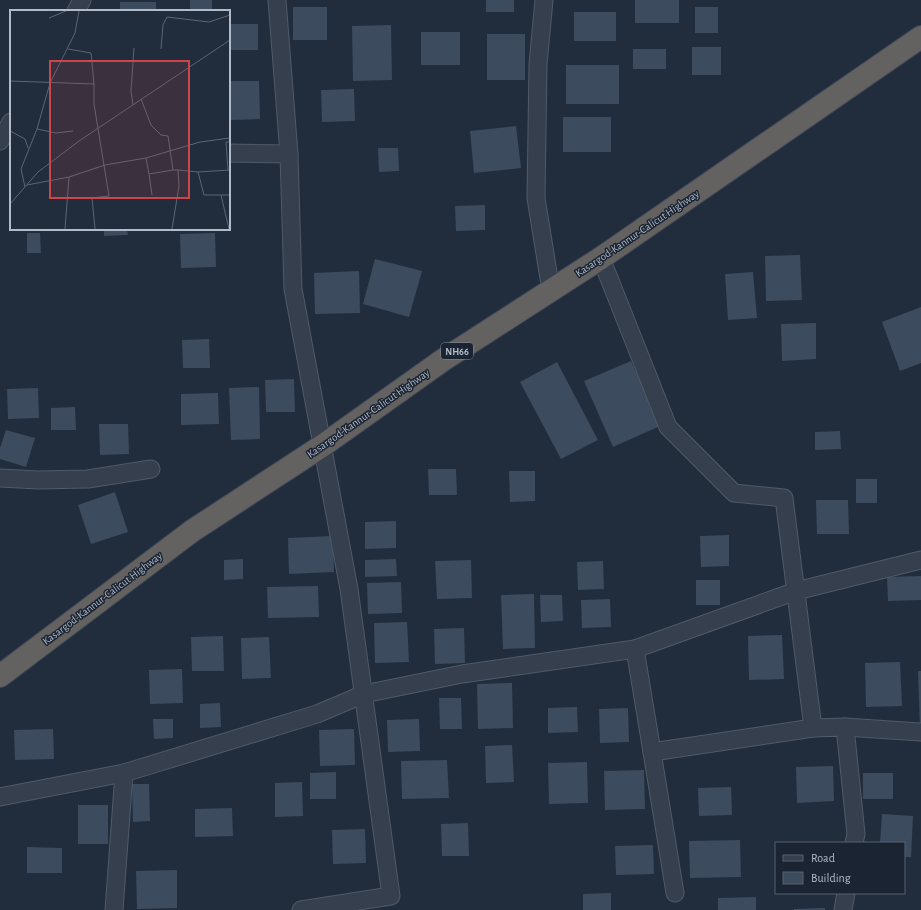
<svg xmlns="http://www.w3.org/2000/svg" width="921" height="910" font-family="'Alegreya Sans',sans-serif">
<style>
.building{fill:#3c4b5d}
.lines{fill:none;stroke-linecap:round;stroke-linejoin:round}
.minor-casing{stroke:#505a68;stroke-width:19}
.trunk-casing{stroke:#404a58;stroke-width:24}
.minor{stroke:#353f4d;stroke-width:17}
.trunk{stroke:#646260;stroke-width:22}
.labels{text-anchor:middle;stroke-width:3;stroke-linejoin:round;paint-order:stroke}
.shield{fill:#1a2432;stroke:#838d9c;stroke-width:1}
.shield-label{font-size:10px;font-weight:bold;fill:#b0bac9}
.street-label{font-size:11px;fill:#b0bac9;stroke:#1a2432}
.inset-road{fill:none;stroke:#5a6575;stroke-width:1}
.view{fill:#ce4548;fill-opacity:0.15;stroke:#ce4548;stroke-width:2}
.inset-edge{fill:none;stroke:#b0bac9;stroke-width:2}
</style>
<rect width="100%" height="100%" fill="#212d3d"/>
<g class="building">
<rect x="190" y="0" width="22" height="11"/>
<rect x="486" y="0" width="28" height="12"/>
<rect x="635" y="0" width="44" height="23"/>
<rect x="120" y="2" width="36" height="9"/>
<rect x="293" y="7" width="34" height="33"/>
<rect x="695" y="7" width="23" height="26"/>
<rect x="574" y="12" width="42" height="29"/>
<rect x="229" y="24" width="29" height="26"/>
<path d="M391,25L392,80L353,81L352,26Z"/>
<rect x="421" y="32" width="39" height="33"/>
<rect x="487" y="34" width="38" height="46"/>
<rect x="692" y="47" width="29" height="28"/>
<rect x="633" y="49" width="33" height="20"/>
<rect x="566" y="65" width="53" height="39"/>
<path d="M229,81H259L260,119L229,120Z"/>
<path d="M354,89L355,121L322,122L321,90Z"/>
<rect x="563" y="117" width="48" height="35"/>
<path d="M516,126L521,168L474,173L470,131Z"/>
<path d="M378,148H398L399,171L379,172Z"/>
<path d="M485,205V230L456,231L455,206Z"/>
<path d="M104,229H127L128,235L104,236Z"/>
<path d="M27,233H40L41,253H27Z"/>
<path d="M215,233L216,267L181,268L180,234Z"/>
<path d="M800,255L802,300L766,301L765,256Z"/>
<path d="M375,259L422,271L409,317L363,304Z"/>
<path d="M359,271L360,313L315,314L314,273Z"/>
<path d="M753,272L757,318L728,320L725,274Z"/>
<path d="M921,307V363L900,371L882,322Z"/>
<path d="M816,323V359L782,361L781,324Z"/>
<path d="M209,339L210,368H183L182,340Z"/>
<path d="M631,361L660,426L613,447L584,381Z"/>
<path d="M557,362L598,440L561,459L520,382Z"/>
<path d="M294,379L295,412H266L265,380Z"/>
<path d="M259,387L260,439L231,440L229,388Z"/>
<path d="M38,388L39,418L8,419L7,389Z"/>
<path d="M218,393L219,424L181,425V394Z"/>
<path d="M75,407L76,430H51V408Z"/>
<path d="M99,424H128L129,454L100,455Z"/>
<path d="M6,430L35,438L26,467L0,459V448Z"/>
<path d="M840,431L841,449L815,450V432Z"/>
<path d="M428,469H456L457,495H429Z"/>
<path d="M509,471H535V501L510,502Z"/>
<rect x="856" y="479" width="21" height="24"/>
<path d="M115,492L128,532L91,544L78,505Z"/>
<path d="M816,500H848L849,534H817Z"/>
<path d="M396,521V548L365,549V522Z"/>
<path d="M729,535V566L701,567L700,536Z"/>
<path d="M333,536L334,572L289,574L288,538Z"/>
<path d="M243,559V579L224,580V560Z"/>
<path d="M396,559L397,576L365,577V560Z"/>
<path d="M471,560L472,598L437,599L435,561Z"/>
<path d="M603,561L604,589L578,590L577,562Z"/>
<path d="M921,576V600L888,601L887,577Z"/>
<rect x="696" y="580" width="24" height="25"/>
<path d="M401,582L402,613L368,614L367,583Z"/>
<path d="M318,586L319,617L268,618L267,587Z"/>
<path d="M534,594L535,648L503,649L501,595Z"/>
<path d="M540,595H562L563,621L541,622Z"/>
<path d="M610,599L611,627L582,628L581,600Z"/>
<path d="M407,622L409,662L375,663L374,623Z"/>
<path d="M464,628L465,663L435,664L434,629Z"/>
<path d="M782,635L784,679L749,680L748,636Z"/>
<path d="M223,636L224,671H192L191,637Z"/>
<path d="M269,637L271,678L242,679L241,638Z"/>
<path d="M900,662L902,706L866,707L865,663Z"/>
<path d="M182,669L183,703L150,704L149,670Z"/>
<path d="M918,671H921V729H920Z"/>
<path d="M512,683L513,728L478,729L477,684Z"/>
<path d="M439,698H461L462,729H440Z"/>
<path d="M220,703L221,727L200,728V704Z"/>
<path d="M577,707L578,732L548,733V708Z"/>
<path d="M628,708L629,742L600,743L599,709Z"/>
<path d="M153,719H173V738L154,739Z"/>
<path d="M419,719L420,751L388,752L387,720Z"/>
<path d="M53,729L54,759L15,760L14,730Z"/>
<path d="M354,729L355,765L320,766L319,730Z"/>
<path d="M512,745L514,782L486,783L485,746Z"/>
<path d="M447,760L449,798L402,799L401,761Z"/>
<path d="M587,762L588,803L549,804L548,763Z"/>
<path d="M833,766L834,801L797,803L796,767Z"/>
<path d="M644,770L645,809L605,810L604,771Z"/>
<path d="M336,772V799H310V773Z"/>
<rect x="863" y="773" width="30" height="26"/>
<path d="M302,782L303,816L275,817V783Z"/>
<path d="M132,784H149L150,821L133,822Z"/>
<path d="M731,787L732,815L699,816L698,788Z"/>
<rect x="78" y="805" width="30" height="39"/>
<path d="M232,808L233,836L195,837V809Z"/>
<path d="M882,814L913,816L911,857H904V843H880Z"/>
<path d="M468,823L469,856H442L441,824Z"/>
<path d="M365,829L366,863L333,864L332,830Z"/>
<path d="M740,840L741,877L690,878L689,841Z"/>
<path d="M653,845L654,874L616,875L615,846Z"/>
<path d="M27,847L62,848V873H27Z"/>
<path d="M177,870V908L137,909L136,871Z"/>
<path d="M611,893V910H583V894Z"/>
<path d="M756,897V910H718V898Z"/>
<path d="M825,908V910H794V909Z"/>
</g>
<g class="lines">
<defs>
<g id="minor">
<path d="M277,0L289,154"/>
<path d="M544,0L538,64L536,198L551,291"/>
<path d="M76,11L82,0"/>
<path d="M0,141L11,122"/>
<path d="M229,153L289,154L293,289L349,589L391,896L301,910"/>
<path d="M601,258L668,427L734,493L784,498L813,728L845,727L856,834L854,843"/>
<path d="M0,478L38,480L88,479L151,469"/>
<path d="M635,649L796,591L921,560"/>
<path d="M845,727L921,732"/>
<path d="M652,752L675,893"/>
<path d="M0,797L124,773L317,714L364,694L462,674L635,649L652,752L813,728"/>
<path d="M114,910L124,773"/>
<path d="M843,910L846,893"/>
</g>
<path id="trunk" d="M0,676L192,531L322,446L443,360L601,258L921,37"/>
</defs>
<use href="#minor" class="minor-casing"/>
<use href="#trunk" class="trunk-casing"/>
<use href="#minor" class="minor"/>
<use href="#trunk" class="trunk"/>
</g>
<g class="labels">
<rect class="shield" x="441" y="343" width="32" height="16" rx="3"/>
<g class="shield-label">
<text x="457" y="355">NH66</text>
</g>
<g class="street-label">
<text transform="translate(637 233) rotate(-34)" y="4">Kasargod-Kannur-Calicut Highway</text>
<text transform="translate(368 413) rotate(-35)" y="4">Kasargod-Kannur-Calicut Highway</text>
<text transform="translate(102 598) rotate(-37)" y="4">Kasargod-Kannur-Calicut Highway</text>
</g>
</g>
<g transform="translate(10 10)">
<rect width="220" height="220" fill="#212d3d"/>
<path class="inset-road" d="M39,8L56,1M58,39L81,43L84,74M151,39L153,15L157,7L199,12L220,5M0,71L84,74V94L99,186L82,188L85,219M131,89L141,115L151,125L158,126L163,160H168L169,176L162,219M123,95L121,81L124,38M27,119L46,123L63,121M0,121L15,129L18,138M136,148L190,132L220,128M168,160L188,162L194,185H220M218,160L216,132H220M188,162L220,160M139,164L142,185M17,175L59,167L95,155L136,148L139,164L163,160M15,177L11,159L27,119L40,73L65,23L69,1M211,185L219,219M0,194L28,162L69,131L220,30M55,219L59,167"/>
<path class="view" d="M40,51H179V188H40Z"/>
<rect width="220" height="220" class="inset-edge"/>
</g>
<rect x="775" y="842" width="130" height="52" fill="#1a2432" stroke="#56606e"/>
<rect x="783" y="855" width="20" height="6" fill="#353f4d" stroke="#56606e"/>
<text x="811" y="862" font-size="12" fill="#b0bac9">Road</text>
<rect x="783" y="872" width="20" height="12" fill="#3c4b5d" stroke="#56606e"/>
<text x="811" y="882" font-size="12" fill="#b0bac9">Building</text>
</svg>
